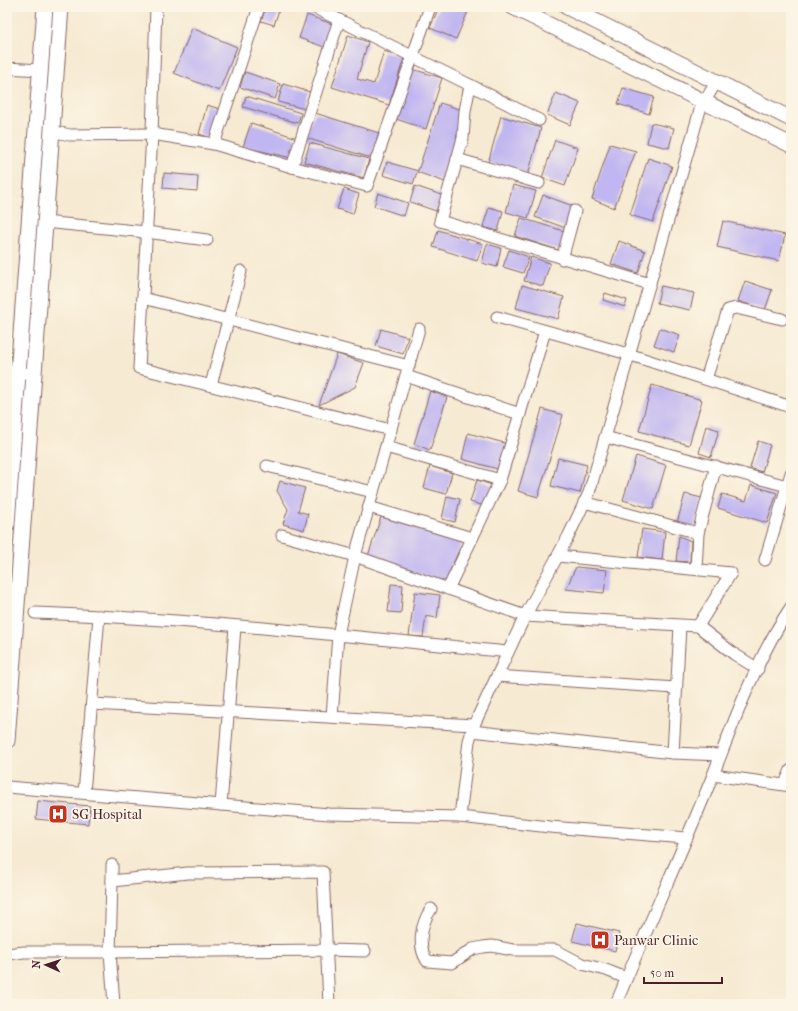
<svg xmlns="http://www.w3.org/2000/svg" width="798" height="1011" font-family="'IM FELL French Canon',serif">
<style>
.building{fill:#c0b6f1}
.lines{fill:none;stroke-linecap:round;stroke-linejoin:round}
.street-casing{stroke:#866665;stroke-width:13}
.secondary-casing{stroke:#866665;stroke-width:17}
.street{stroke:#fff;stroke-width:11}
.secondary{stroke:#fff;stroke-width:15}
.labels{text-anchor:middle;stroke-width:3.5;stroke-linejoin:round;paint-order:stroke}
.poi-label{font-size:14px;fill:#4a1f2b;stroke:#fcf5e5;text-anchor:start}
</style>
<rect width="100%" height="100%" fill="#fcf5e5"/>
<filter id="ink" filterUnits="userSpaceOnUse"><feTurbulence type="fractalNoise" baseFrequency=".025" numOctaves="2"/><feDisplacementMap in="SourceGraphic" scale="8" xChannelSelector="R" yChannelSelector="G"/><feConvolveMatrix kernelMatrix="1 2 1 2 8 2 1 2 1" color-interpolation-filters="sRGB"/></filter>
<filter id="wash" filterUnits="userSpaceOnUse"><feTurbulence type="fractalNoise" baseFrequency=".012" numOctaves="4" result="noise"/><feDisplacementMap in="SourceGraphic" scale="16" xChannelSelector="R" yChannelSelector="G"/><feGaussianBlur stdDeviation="0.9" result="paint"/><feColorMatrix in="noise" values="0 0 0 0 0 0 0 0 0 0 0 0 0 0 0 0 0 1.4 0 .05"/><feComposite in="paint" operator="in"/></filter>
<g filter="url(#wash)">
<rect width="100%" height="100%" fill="#f6ead2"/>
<g id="blocks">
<g class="building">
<path d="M266,7H280L274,25L261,21Z"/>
<path d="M439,7H470L456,39L430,28Z"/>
<path d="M307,15L335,25L327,48L299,38Z"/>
<path d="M192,28L237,47L219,91L174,73Z"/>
<path d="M348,35L368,42L357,79L374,84L384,51L404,58L389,105L332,87Z"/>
<path d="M412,69L442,78L426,129L396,119Z"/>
<path d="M245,72L280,84L275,99L240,87Z"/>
<path d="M283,84L310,92L305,109L278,102Z"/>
<path d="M623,88L654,97L649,114L618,104Z"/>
<path d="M556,93L580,103L570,125L547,115Z"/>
<path d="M246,96L301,113L298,123L243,107Z"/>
<path d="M440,103L465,111L456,138L459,139L445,182L417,172L413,184L383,175L387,162L418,171Z"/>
<path d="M207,105L223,110L214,139L199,134Z"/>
<path d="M315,113L379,133L371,158L306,138Z"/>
<path d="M501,116L541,128L528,175L488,163Z"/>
<path d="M251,123L297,138L292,158L243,147Z"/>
<path d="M651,123L674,128L669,148L647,143Z"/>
<path d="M555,140L578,148L565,186L542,178Z"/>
<path d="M310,143L369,159L364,178L304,162Z"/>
<path d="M610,144L636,151L614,208L592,199Z"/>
<path d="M648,158L672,166L653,222L630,215Z"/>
<path d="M164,173L198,176L197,191L163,188Z"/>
<path d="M513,185L536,191L528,218L506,212Z"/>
<path d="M415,186L442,195L436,211L410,202Z"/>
<path d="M344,189L359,194L353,214L337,209Z"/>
<path d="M378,193L408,203L404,216L374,206Z"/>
<path d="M543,195L573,206L566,228L535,217Z"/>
<path d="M489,207L503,211L498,231L483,227Z"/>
<path d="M521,218L567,232L561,251L515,236Z"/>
<path d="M723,221L785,235L779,261L717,247Z"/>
<path d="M438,230L483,244L477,261L433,247Z"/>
<path d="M619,241L645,251L638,273L611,264Z"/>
<path d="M487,244L501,248L497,267L482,263Z"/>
<path d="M509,250L529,257L523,273L503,267Z"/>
<path d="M531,257L550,263L543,286L524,281Z"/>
<path d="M745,281L772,290L765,310L738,301Z"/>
<path d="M522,285L564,297L558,319L516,308Z"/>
<path d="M661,286L694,293L690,310L657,303Z"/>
<path d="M605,293L627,300L625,307L603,300Z"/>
<path d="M660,328L680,335L674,352L654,345Z"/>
<path d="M381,329L408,337L403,354L376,346Z"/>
<path d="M337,354L364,363L355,387L319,405Z"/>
<path d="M652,385L702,400L689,445L639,431Z"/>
<path d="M430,391L447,397L430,450L414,444Z"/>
<path d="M542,409L563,415L538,497L518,491Z"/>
<path d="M706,426L719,430L711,457L699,453Z"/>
<path d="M468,433L508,444L501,470L462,459Z"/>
<path d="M758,441L770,445L762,472L750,468Z"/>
<path d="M636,456L666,465L653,509L623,500Z"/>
<path d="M558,458L587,465L580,493L551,486Z"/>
<path d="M430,466L452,473L446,494L424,488Z"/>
<path d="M477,480L492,485L485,506L470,502Z"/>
<path d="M280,481L305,488L298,511L308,514L304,530L283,524L288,509L277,491Z"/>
<path d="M751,485L777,493L767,523L718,508L722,494L746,501Z"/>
<path d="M685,494L702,498L694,528L677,523Z"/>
<path d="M447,496L460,499L455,522L442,519Z"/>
<path d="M381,517L463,541L445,582L367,559Z"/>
<path d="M642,529L665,532L662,560L638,557Z"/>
<path d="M679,536L691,541L690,562L676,561Z"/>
<path d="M576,567L607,570L604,593L566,589Z"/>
<path d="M391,584L403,585L401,613L388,612Z"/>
<path d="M415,592L440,595L437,618L426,616L423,637L409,636Z"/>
<path d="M38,801L90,806L88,824L36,819Z"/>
<path d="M577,923L619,933L615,951L572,941Z"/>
</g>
</g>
</g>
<g filter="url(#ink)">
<use href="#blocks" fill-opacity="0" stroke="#866665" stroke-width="1"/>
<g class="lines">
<defs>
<g id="street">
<path d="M156,7L152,134L139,368L391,430"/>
<path d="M313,7L470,85L465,111L463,138L440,221L650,284"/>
<path d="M7,68L40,70"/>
<path d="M470,85L539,120"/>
<path d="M51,131L70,135L152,134L214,144L292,167L367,186L430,7"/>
<path d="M214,144L259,7"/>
<path d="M457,159L539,183"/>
<path d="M292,167L339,20"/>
<path d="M44,222L146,232L207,240"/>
<path d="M562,259L575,211"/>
<path d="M143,298L409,366"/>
<path d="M497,317L628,354L791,407"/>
<path d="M7,371L25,373"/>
<path d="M406,376L520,414"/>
<path d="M706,379L728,310L736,308L782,319"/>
<path d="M211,385L241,271"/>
<path d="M605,437L791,487"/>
<path d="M386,447L500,480"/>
<path d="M267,466L373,492"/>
<path d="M584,502L698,533"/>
<path d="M369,507L472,538"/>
<path d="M282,535L355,556L525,616L698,626L734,654L758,669"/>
<path d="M558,556L731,573L698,626"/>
<path d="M765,560L791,473"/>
<path d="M696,569L698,533L716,466"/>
<path d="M448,589L500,480L545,331"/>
<path d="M35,613C193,619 351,636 508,652"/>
<path d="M497,676L676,688"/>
<path d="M92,704L474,725"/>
<path d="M332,717L338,635L355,556L419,329"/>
<path d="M472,731L673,753L720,755"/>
<path d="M673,753L680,626"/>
<path d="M713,775L791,786"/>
<path d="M785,784L791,770"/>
<path d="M7,787L329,814L460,817"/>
<path d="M84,793L99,616"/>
<path d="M221,805L235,627"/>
<path d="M686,838L550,827L460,817L469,741L474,725L525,616L568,537L589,493L700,110L716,82"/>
<path d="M112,865V881"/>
<path d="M431,909C421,924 417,945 427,961L452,963L473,949L483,947L492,946L513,950H555L582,964L606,970L626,978"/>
<path d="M7,954L24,952H110L114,1004"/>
<path d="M329,1004L323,872L188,873L112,881L110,952L326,950L365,951"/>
<path d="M616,1004C647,927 682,852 713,775C735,719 757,657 791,607"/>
</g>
<g id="secondary">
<path d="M513,7L791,145"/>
<path d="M567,7L791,119"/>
<path d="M7,524L45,7"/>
<path d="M7,741L61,7"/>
</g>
</defs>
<use href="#street" class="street-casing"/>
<use href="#secondary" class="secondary-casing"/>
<use href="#street" class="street"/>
<use href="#secondary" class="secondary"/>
</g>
</g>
<defs>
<symbol id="hospital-square" viewBox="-11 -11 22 22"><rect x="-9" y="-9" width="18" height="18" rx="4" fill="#c8321e" stroke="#fcf5e5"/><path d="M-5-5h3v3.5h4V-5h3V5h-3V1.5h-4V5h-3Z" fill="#fff"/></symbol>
</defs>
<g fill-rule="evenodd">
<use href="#hospital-square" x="47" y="803" width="22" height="22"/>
<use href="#hospital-square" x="589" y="929" width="22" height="22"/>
</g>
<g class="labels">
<g class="poi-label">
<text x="72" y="819">SG Hospital</text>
<text x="614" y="945">Panwar Clinic</text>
</g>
</g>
<rect width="798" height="1011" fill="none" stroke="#fcf5e5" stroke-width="24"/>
<g transform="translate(46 965) rotate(273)" stroke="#fcf5e5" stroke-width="3" paint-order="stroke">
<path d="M0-3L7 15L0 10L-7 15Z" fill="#4a1f2b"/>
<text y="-6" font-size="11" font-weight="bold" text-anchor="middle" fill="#4a1f2b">N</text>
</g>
<path d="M644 977v6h78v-6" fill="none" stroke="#4a1f2b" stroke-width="2"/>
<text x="650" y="977" font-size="12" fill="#4a1f2b" stroke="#fcf5e5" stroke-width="3" paint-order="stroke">50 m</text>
</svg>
